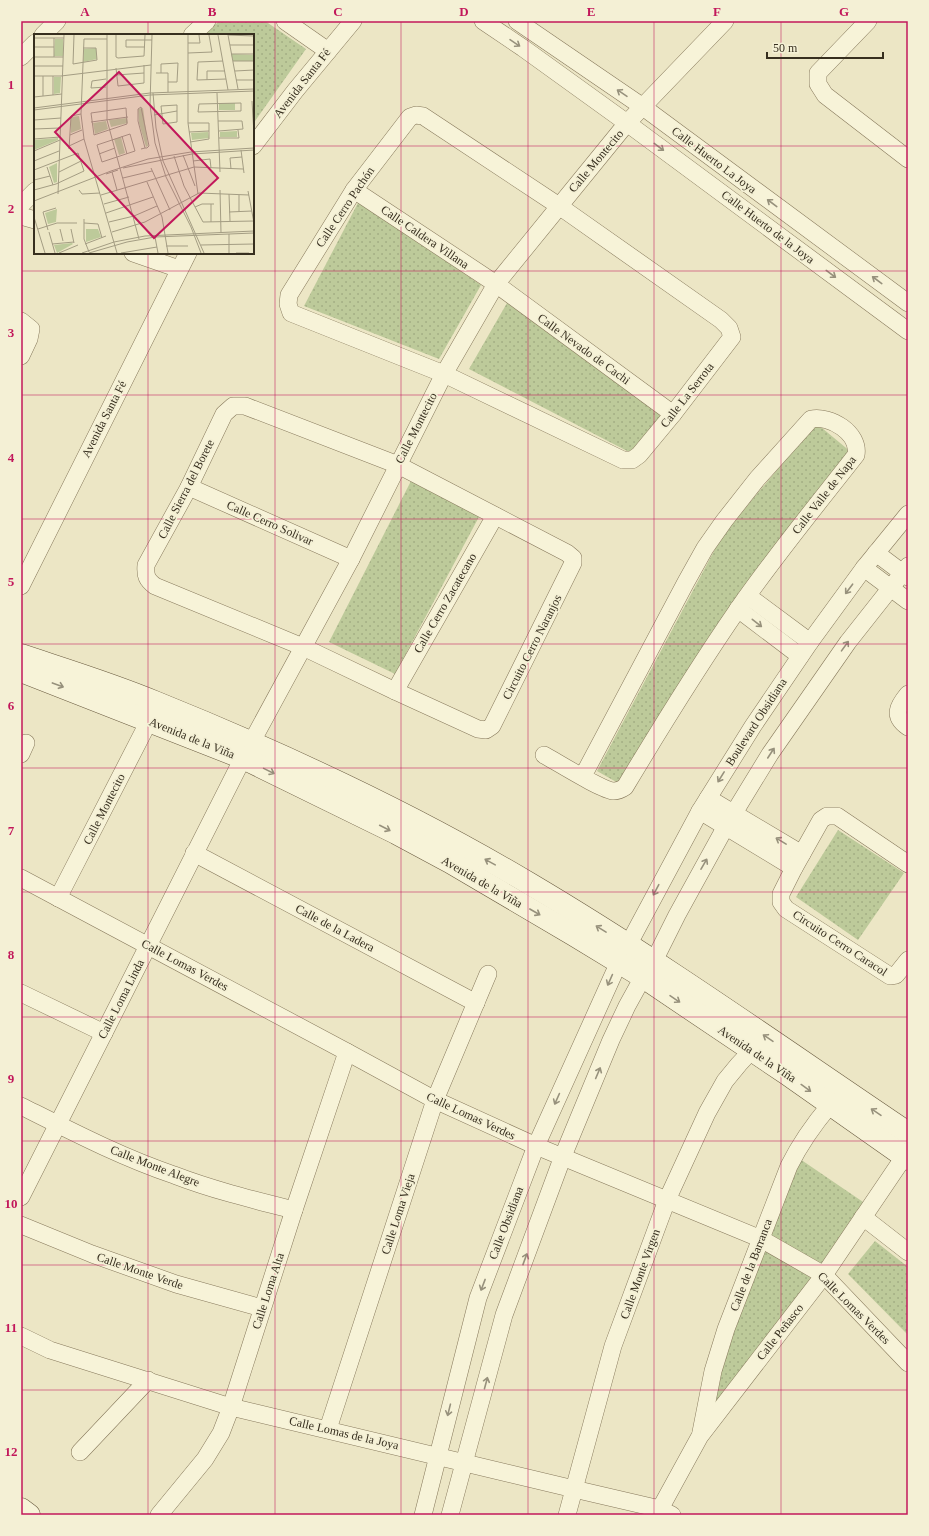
<svg xmlns="http://www.w3.org/2000/svg" width="929" height="1536" font-family="'Times New Roman',serif">
<style>
.green{fill:url(#green-dots)}
.lines{fill:none;stroke-linecap:round;stroke-linejoin:round}
.street-casing{stroke:#87795c;stroke-width:18}
.secondary-casing{stroke:#695a3f;stroke-width:23}
.street{stroke:#f7f3d8;stroke-width:17}
.secondary{stroke:#f7f3d8;stroke-width:22}
.oneway{stroke:#97917c}
.grid{fill:none;stroke:#c2185b;stroke-width:1;stroke-opacity:0.55}
.labels{text-anchor:middle;stroke-width:3.5;stroke-linejoin:round;paint-order:stroke}
.street-label{font-size:12px;fill:#372f1f;stroke:#f4f0d5}
.inset-road{fill:none;stroke:#a49d83;stroke-width:1}
.view{fill:#c2185b;fill-opacity:0.15;stroke:#c2185b;stroke-width:2}
.inset-edge{fill:none;stroke:#372f1f;stroke-width:2}
.neatline{fill:none;stroke:#c2185b;stroke-width:1.5}
.grid-label{font-size:13px;text-anchor:middle;font-weight:bold;fill:#c2185b}
</style>
<defs>
<pattern id="green-dots" width="8" height="8" patternUnits="userSpaceOnUse"><rect width="8" height="8" fill="#bdca9a"/><path d="M2 2h.1M6 6h.1" fill="none" stroke="#a3ae84" stroke-width="1.8" stroke-linecap="round"/></pattern>
</defs>
<rect width="100%" height="100%" fill="#ece6c5"/>
<g class="green">
<path d="M219,21H265L306,49L253,124V35H205Z"/>
<path d="M359,201L481,285L439,359L304,306Z"/>
<path d="M507,303L663,414L631,453L469,369Z"/>
<path d="M816,423L851,452L618,783L597,771L722,536Z"/>
<path d="M412,479L480,515L395,674L329,642Z"/>
<path d="M838,830L904,873L858,940L796,897Z"/>
<path d="M797,1157L866,1204L824,1271L766,1238Z"/>
<path d="M875,1241L908,1267V1335L848,1274Z"/>
<path d="M763,1245L818,1276L705,1421L716,1367Z"/>
</g>
<g class="lines">
<defs>
<g id="street">
<path d="M285,21L328,51"/>
<path d="M483,21L523,48L627,123L908,331"/>
<path d="M517,21L643,107L908,303"/>
<path d="M868,21L818,73V84L825,95L908,159"/>
<path d="M43,35L57,21"/>
<path d="M192,35L207,21"/>
<path d="M21,57L35,43"/>
<path d="M416,115L423,116L559,206L721,320L729,328L732,337L673,414L639,455L632,460H623L444,374L291,313L288,304L289,295L354,190L410,117Z"/>
<path d="M253,146L295,91L353,21"/>
<path d="M354,190L496,284L673,414"/>
<path d="M21,205L35,191"/>
<path d="M21,216L35,220"/>
<path d="M133,253L179,269"/>
<path d="M21,321L31,329L29,339L21,356"/>
<path d="M233,406H245L398,465L567,553L573,558V563L492,726L486,730L478,729L395,691L303,647L155,586C147,580 145,576 146,565L189,487L224,414Z"/>
<path d="M189,487L351,559"/>
<path d="M876,553L908,577"/>
<path d="M864,568L908,601"/>
<path d="M21,586L188,253"/>
<path d="M748,596L810,642"/>
<path d="M738,609L800,656"/>
<path d="M395,691L495,516"/>
<path d="M908,694C898,706 892,716 908,727"/>
<path d="M21,754L26,743"/>
<path d="M544,755C557,762 603,791 614,791C619,791 622,789 625,787C661,727 698,667 738,609C775,556 816,506 856,455C860,433 830,415 811,419L757,479L724,521L705,548L686,582L583,776"/>
<path d="M708,798L802,854"/>
<path d="M700,811L794,868"/>
<path d="M194,853L476,1003"/>
<path d="M908,864L837,816H827L821,820L794,868L781,894V902L786,909L890,976L896,975L908,960"/>
<path d="M21,878L347,1052L435,1100L536,1146L761,1239L824,1275L908,1363"/>
<path d="M58,898L149,721"/>
<path d="M21,993L104,1033"/>
<path d="M21,1106C71,1131 121,1157 174,1175C213,1190 254,1200 294,1210"/>
<path d="M21,1197L243,758L351,559L444,374L496,284L627,123L725,21"/>
<path d="M863,1217L908,1252"/>
<path d="M21,1225L92,1254L176,1284L262,1308"/>
<path d="M21,1336L50,1350L231,1407L574,1489L660,1509L672,1515"/>
<path d="M328,1429L435,1100L488,974"/>
<path d="M701,1432L713,1371L726,1329L789,1166C800,1144 814,1124 830,1105"/>
<path d="M80,1452L148,1380"/>
<path d="M660,1509L700,1436L824,1275L908,1151"/>
<path d="M159,1515L205,1459L221,1433L231,1407L294,1210L347,1052"/>
<path d="M423,1515L478,1298L536,1146L619,962L700,811L753,726L810,642L864,568L908,514"/>
<path d="M450,1515L504,1315L563,1156L611,1040L627,1006L643,977L654,961L677,915L726,826L770,754L848,642L908,566"/>
<path d="M567,1515L613,1346L667,1200L707,1113L725,1081L739,1064L752,1050"/>
</g>
<g id="secondary">
<path d="M21,655C66,670 112,684 155,702C284,754 411,813 530,884C660,961 783,1049 908,1133"/>
<path d="M21,671L243,758L396,833L450,862L574,935L643,977L787,1074L908,1159"/>
<path d="M21,1509L29,1515"/>
</g>
</defs>
<use href="#street" class="street-casing"/>
<use href="#secondary" class="secondary-casing"/>
<use href="#street" class="street"/>
<use href="#secondary" class="secondary"/>
</g>
<defs><path id="oneway-shaft" d="M-6 0H5M1.5-3L5.5 0L1.5 3" fill="none" stroke-width="1.6" stroke-linecap="round" stroke-linejoin="round"/></defs>
<g class="oneway">
<use href="#oneway-shaft" transform="translate(515 43) rotate(34)"/>
<use href="#oneway-shaft" transform="translate(622 93) rotate(-146)"/>
<use href="#oneway-shaft" transform="translate(659 147) rotate(37)"/>
<use href="#oneway-shaft" transform="translate(772 203) rotate(-143)"/>
<use href="#oneway-shaft" transform="translate(831 274) rotate(37)"/>
<use href="#oneway-shaft" transform="translate(877 280) rotate(-143)"/>
<use href="#oneway-shaft" transform="translate(849 589) rotate(127)"/>
<use href="#oneway-shaft" transform="translate(757 623) rotate(38)"/>
<use href="#oneway-shaft" transform="translate(845 646) rotate(-54)"/>
<use href="#oneway-shaft" transform="translate(58 685) rotate(20)"/>
<use href="#oneway-shaft" transform="translate(771 753) rotate(-57)"/>
<use href="#oneway-shaft" transform="translate(269 771) rotate(26)"/>
<use href="#oneway-shaft" transform="translate(721 777) rotate(122)"/>
<use href="#oneway-shaft" transform="translate(385 828) rotate(27)"/>
<use href="#oneway-shaft" transform="translate(781 841) rotate(-149)"/>
<use href="#oneway-shaft" transform="translate(490 862) rotate(-151)"/>
<use href="#oneway-shaft" transform="translate(704 864) rotate(-60)"/>
<use href="#oneway-shaft" transform="translate(656 890) rotate(118)"/>
<use href="#oneway-shaft" transform="translate(535 912) rotate(30)"/>
<use href="#oneway-shaft" transform="translate(601 929) rotate(-148)"/>
<use href="#oneway-shaft" transform="translate(610 980) rotate(114)"/>
<use href="#oneway-shaft" transform="translate(675 999) rotate(34)"/>
<use href="#oneway-shaft" transform="translate(768 1038) rotate(-146)"/>
<use href="#oneway-shaft" transform="translate(598 1073) rotate(-67)"/>
<use href="#oneway-shaft" transform="translate(806 1088) rotate(36)"/>
<use href="#oneway-shaft" transform="translate(557 1099) rotate(114)"/>
<use href="#oneway-shaft" transform="translate(876 1112) rotate(-146)"/>
<use href="#oneway-shaft" transform="translate(525 1259) rotate(-70)"/>
<use href="#oneway-shaft" transform="translate(483 1285) rotate(111)"/>
<use href="#oneway-shaft" transform="translate(486 1383) rotate(-75)"/>
<use href="#oneway-shaft" transform="translate(449 1410) rotate(104)"/>
</g>
<path class="grid" d="M148,21V35M275,21V1515M401,21V1515M528,21V1515M654,21V1515M781,21V1515M21,146H35M253,146H908M148,253V1515M21,271H908M21,395H908M21,519H908M21,644H908M21,768H908M21,892H908M21,1017H908M21,1141H908M21,1265H908M21,1390H908"/>
<g class="labels">
<g class="street-label">
<text transform="translate(302 83) rotate(-52)" y="4">Avenida Santa Fé</text>
<text transform="translate(714 160) rotate(37)" y="4">Calle Huerto La Joya</text>
<text transform="translate(596 161) rotate(-50)" y="4">Calle Montecito</text>
<text transform="translate(345 207) rotate(-56)" y="4">Calle Cerro Pachón</text>
<text transform="translate(768 227) rotate(37)" y="4">Calle Huerto de la Joya</text>
<text transform="translate(425 237) rotate(34)" y="4">Calle Caldera Villana</text>
<text transform="translate(584 349) rotate(36)" y="4">Calle Nevado de Cachi</text>
<text transform="translate(687 395) rotate(-52)" y="4">Calle La Serrota</text>
<text transform="translate(104 419) rotate(-63)" y="4">Avenida Santa Fé</text>
<text transform="translate(416 428) rotate(-63)" y="4">Calle Montecito</text>
<text transform="translate(186 489) rotate(-63)" y="4">Calle Sierra del Borete</text>
<text transform="translate(824 495) rotate(-52)" y="4">Calle Valle de Napa</text>
<text transform="translate(270 523) rotate(24)" y="4">Calle Cerro Solivar</text>
<text transform="translate(445 603) rotate(-60)" y="4">Calle Cerro Zacatecano</text>
<text transform="translate(532 647) rotate(-63)" y="4">Circuito Cerro Naranjos</text>
<text transform="translate(756 722) rotate(-57)" y="4">Boulevard Obsidiana</text>
<text transform="translate(192 738) rotate(22)" y="4">Avenida de la Viña</text>
<text transform="translate(104 809) rotate(-63)" y="4">Calle Montecito</text>
<text transform="translate(482 882) rotate(30)" y="4">Avenida de la Viña</text>
<text transform="translate(335 928) rotate(28)" y="4">Calle de la Ladera</text>
<text transform="translate(840 943) rotate(33)" y="4">Circuito Cerro Caracol</text>
<text transform="translate(185 965) rotate(28)" y="4">Calle Lomas Verdes</text>
<text transform="translate(121 999) rotate(-63)" y="4">Calle Loma Linda</text>
<text transform="translate(757 1054) rotate(34)" y="4">Avenida de la Viña</text>
<text transform="translate(471 1116) rotate(25)" y="4">Calle Lomas Verdes</text>
<text transform="translate(155 1166) rotate(21)" y="4">Calle Monte Alegre</text>
<text transform="translate(398 1214) rotate(-72)" y="4">Calle Loma Vieja</text>
<text transform="translate(506 1223) rotate(-69)" y="4">Calle Obsidiana</text>
<text transform="translate(751 1265) rotate(-69)" y="4">Calle de la Barranca</text>
<text transform="translate(140 1271) rotate(19)" y="4">Calle Monte Verde</text>
<text transform="translate(640 1274) rotate(-70)" y="4">Calle Monte Virgen</text>
<text transform="translate(268 1291) rotate(-72)" y="4">Calle Loma Alta</text>
<text transform="translate(854 1308) rotate(45)" y="4">Calle Lomas Verdes</text>
<text transform="translate(780 1332) rotate(-52)" y="4">Calle Peñasco</text>
<text transform="translate(344 1433) rotate(13)" y="4">Calle Lomas de la Joya</text>
</g>
</g>
<g transform="translate(34 34)">
<rect width="220" height="220" fill="#ece6c5"/>
<path d="M21,5H29V22H20ZM62,14L63,25L49,28L50,15ZM197,20L220,21V27H199ZM20,43H27L26,59L20,60ZM185,69H201V76H185ZM109,74L114,112L112,113L105,89L104,75ZM45,82L47,95L37,99V83ZM93,84L94,89L77,93L75,86ZM72,87L74,95L61,100L59,89ZM203,97V103H186V98ZM174,98L175,104L158,106L157,99ZM87,103L91,119L85,121L80,105ZM24,104V106L0,116V106ZM23,129V148L20,149L15,133ZM23,175L22,188L14,190L11,179ZM52,195H64L67,203L52,208ZM38,209L39,210L23,219L20,211Z" fill="#bdca9a"/>
<path class="inset-road" d="M40,1L39,30L63,26L62,14H49M73,1V86L105,205M82,1V23L84,24L110,22L111,1M118,1L116,71L121,109L132,143L157,193L167,219M154,1V89L164,160M184,1L194,56M0,4H30M73,5H50L47,80L50,105L83,219M154,9H166L165,1M196,11H220M0,13H20M111,13H92V6H118M154,19L178,18L175,1M197,20H220M0,23H29M20,23V4M189,27L164,28L163,46L192,45M199,27H220M0,32H29M82,34L84,52L110,49V31M201,37L220,36M122,39H134V58M127,39V30L144,29L143,48H134M82,41L110,39M0,42H27L117,31M9,42V62M173,46V37H191M202,46H220M72,53L57,54L58,47L72,45M204,55L194,1L220,2M119,59L122,94L129,127L170,219M183,59L186,138M19,61V42M0,63L28,60M218,67L220,100M207,69V77L164,78L165,70ZM143,71V88L129,90L127,72ZM0,74L116,59L220,55M92,74L93,90L60,101L57,79ZM0,76L116,61L220,57M120,81L143,77M0,86L27,84M184,87H208L209,95L185,97M57,88L94,83M154,89H175V105L156,108M0,95L26,94M155,98L175,97M96,100L101,117L68,128L63,111ZM36,101L48,96M88,102L93,120M185,104H205L204,96M0,105L26,103M35,112L50,105M35,115L37,82L47,80M107,115L111,114H113L115,112L107,73L104,75V87L111,114M207,116L210,139M0,117L26,106M65,120L81,114M149,121L161,152M140,122L150,152L169,188L220,187M0,127L25,117M159,127L176,125L177,134M13,133L19,151M89,134L158,120L220,116M117,134L136,176M197,135L196,124L208,123M0,136L44,119L50,137L22,150L0,156M25,138L47,127M78,138L83,156M72,140L84,136M89,144L118,137M0,146L16,142M113,148L128,183L134,219M45,156L48,160L66,159M186,156L187,199M214,157L220,189M24,160L30,1M195,160L196,187M67,161L160,133L209,135M205,161V178M0,167L77,137L114,125L157,118L220,114M70,170L95,163M177,170V188M161,173L168,170H180M195,178L218,177M72,179L119,163M0,183L11,219M50,185V205L55,218M75,188L100,182L123,172M50,189L64,190L68,204M4,195L23,189H43M26,195L29,207M37,195L40,209M14,196L9,178L22,174M15,198L21,219M78,198L111,188L165,159L215,161M195,200V219M121,203L124,219M18,210L40,208M51,210L72,202M167,211L220,210M132,212H154M25,219L44,211M48,219L80,208L111,202L220,197M55,219L93,208L121,203L220,199M87,219L123,213M202,219H215"/>
<path class="view" d="M85,38L184,144L120,204L21,98Z"/>
<rect width="220" height="220" class="inset-edge"/>
</g>
<rect width="929" height="1536" fill="none" stroke="#f4f0d5" stroke-width="44"/>
<path d="M767 52v6h116v-6" fill="none" stroke="#372f1f" stroke-width="2"/>
<text x="773" y="52" font-size="12" fill="#372f1f" stroke="#f4f0d5" stroke-width="3" paint-order="stroke">50 m</text>
<rect x="22" y="22" width="885" height="1492" class="neatline"/>
<g class="grid-label">
<text x="85" y="16">A</text>
<text x="212" y="16">B</text>
<text x="338" y="16">C</text>
<text x="464" y="16">D</text>
<text x="591" y="16">E</text>
<text x="717" y="16">F</text>
<text x="844" y="16">G</text>
<text x="11" y="89">1</text>
<text x="11" y="213">2</text>
<text x="11" y="337">3</text>
<text x="11" y="462">4</text>
<text x="11" y="586">5</text>
<text x="11" y="710">6</text>
<text x="11" y="835">7</text>
<text x="11" y="959">8</text>
<text x="11" y="1083">9</text>
<text x="11" y="1208">10</text>
<text x="11" y="1332">11</text>
<text x="11" y="1456">12</text>
</g>
</svg>
